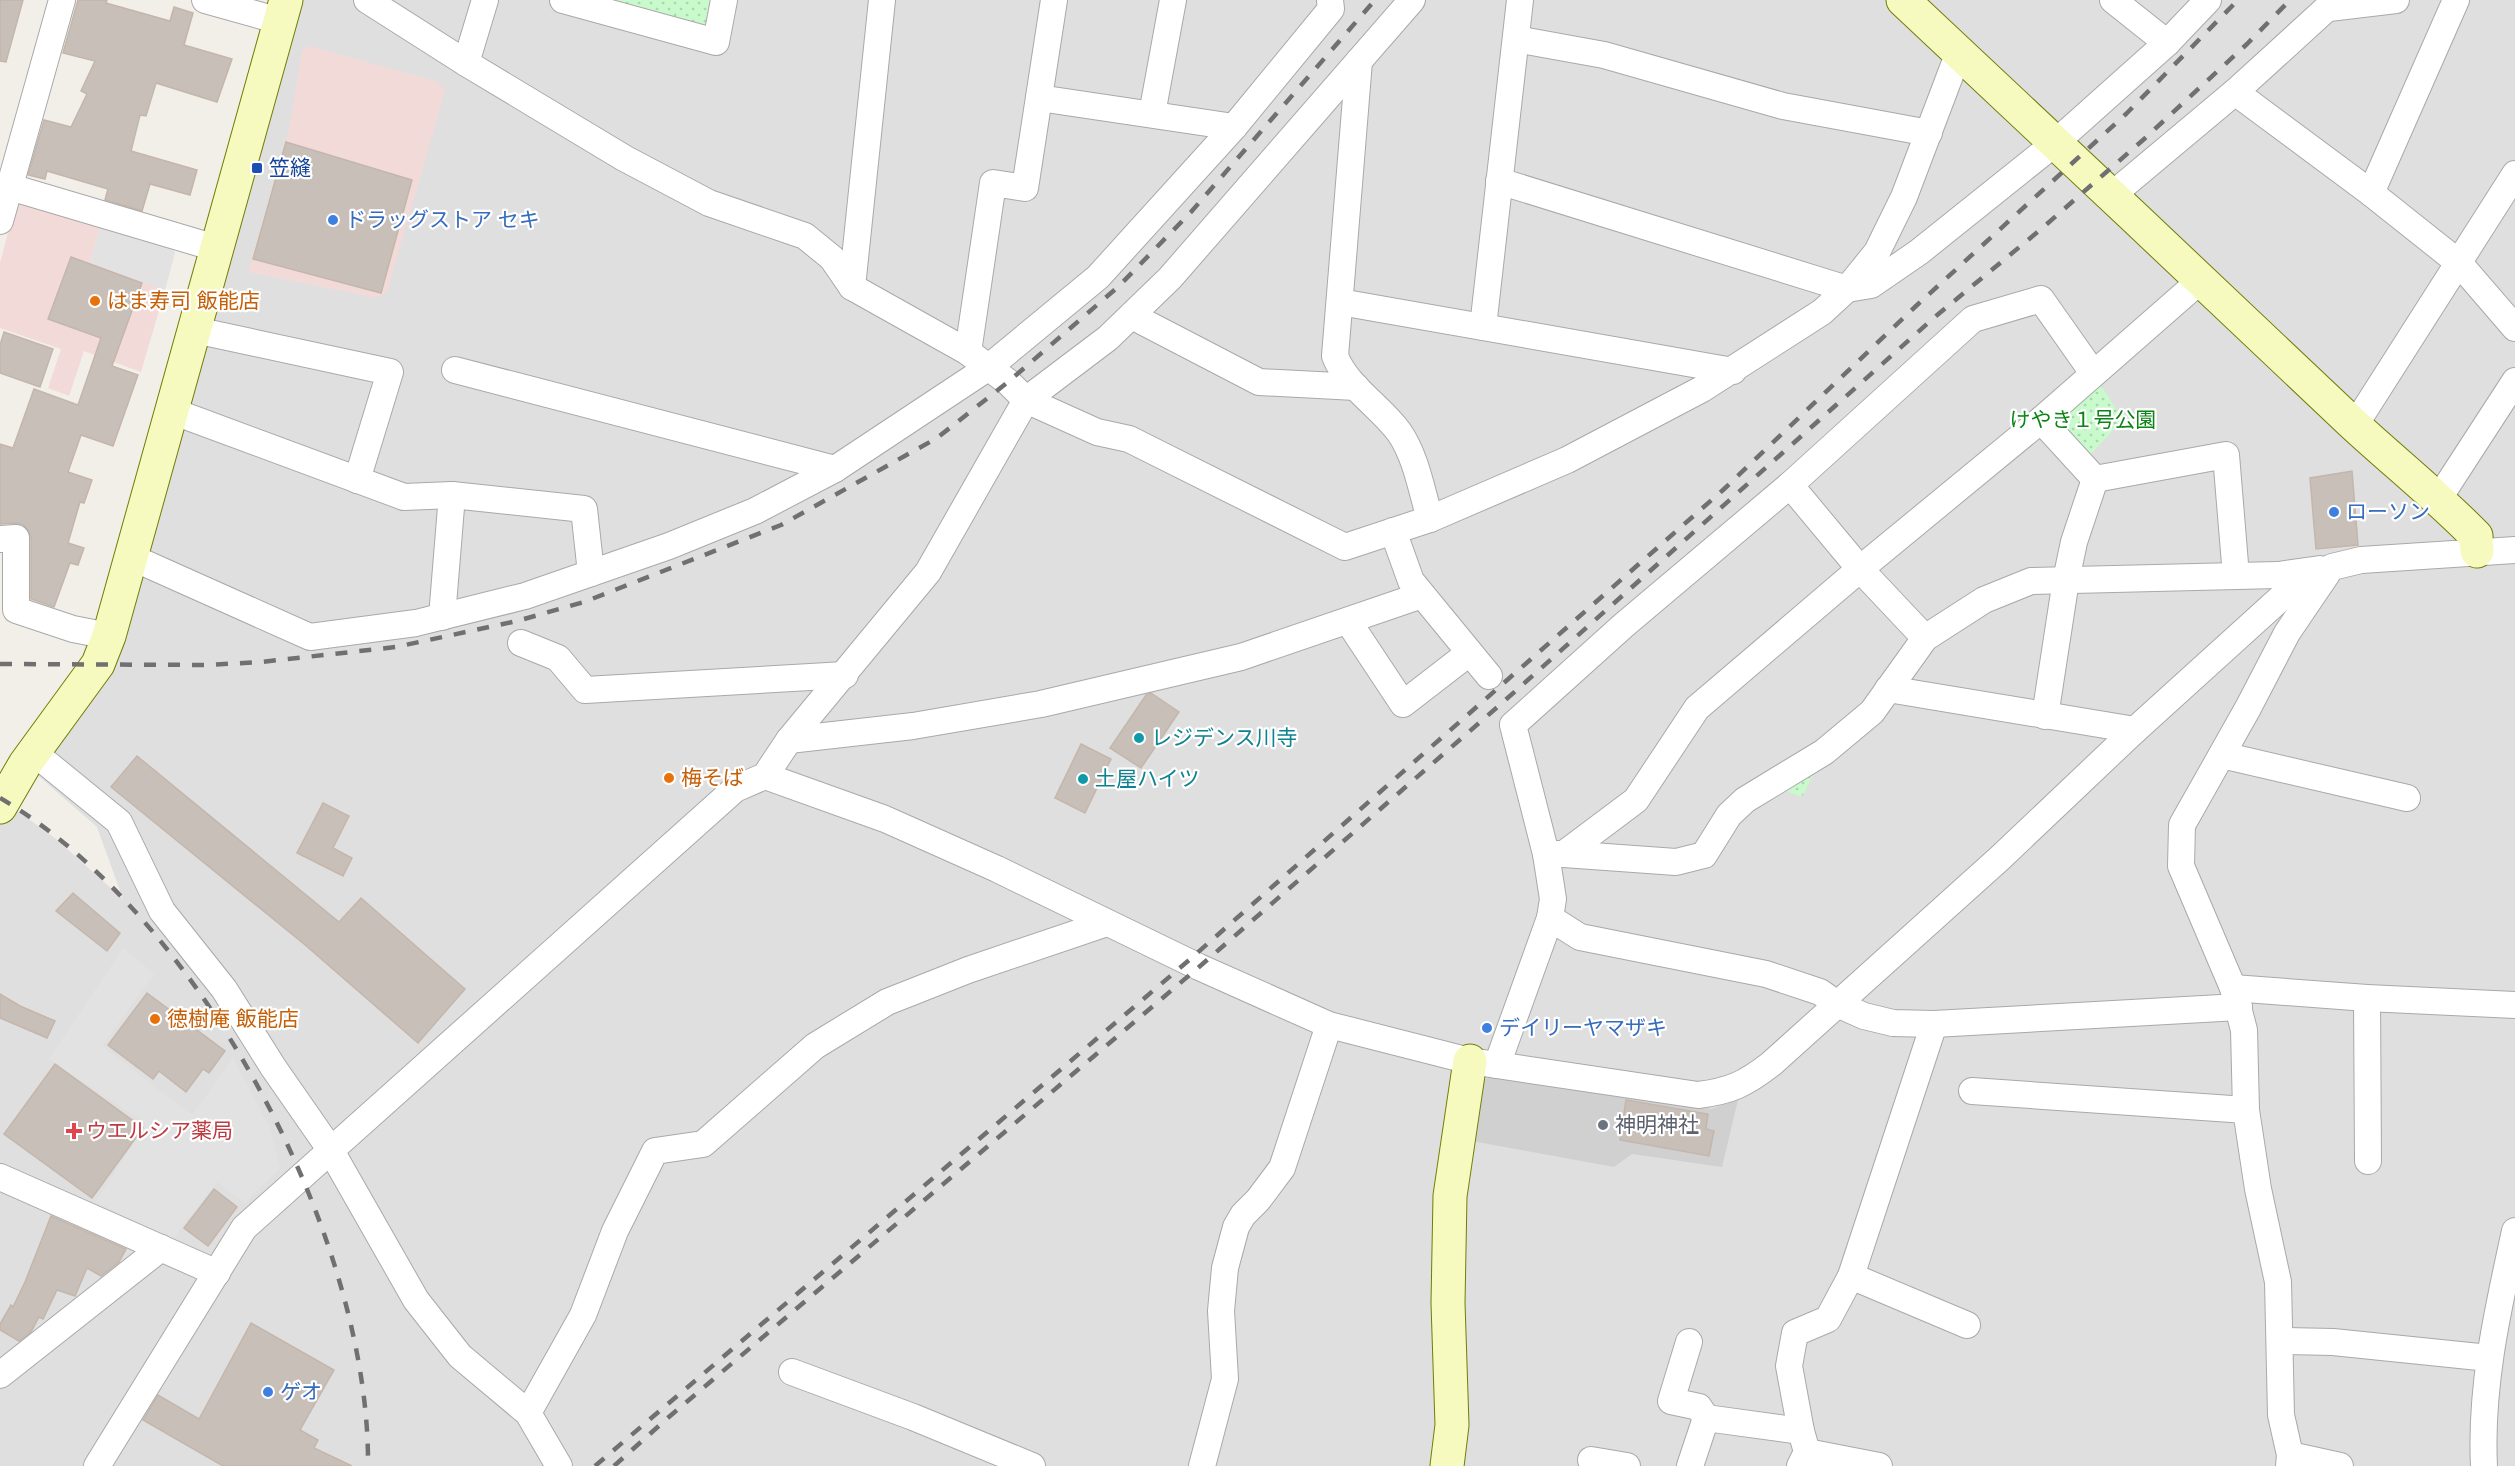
<svg xmlns="http://www.w3.org/2000/svg" width="2515" height="1466" font-family="Arial,'Noto Sans JP',sans-serif">
<style>
.residential{fill:#e0dfdf}
.commercial{fill:#f2dad9}
.religious{fill:#d0d0d0}
.park{fill:url(#park-dots)}
.parking{fill:#e2e2e2}
.building{fill:#c7bfb8;stroke:#c4b6ab;stroke-width:1.5}
.lines{fill:none;stroke-linecap:round;stroke-linejoin:round}
.street-casing{stroke:#a9a9a9;stroke-width:28}
.secondary-casing{stroke:#707d05;stroke-width:35}
.street{stroke:#fff;stroke-width:26}
.secondary{stroke:#f7fabf;stroke-width:33}
.rail{stroke:#707070;stroke-width:4.5;stroke-dasharray:12 12;stroke-linecap:butt}
.transit-dot{fill:#1a4fb4;stroke:#fff;stroke-width:2}
.shop-dot{fill:#3f7fe0;stroke:#fff;stroke-width:2}
.food-dot{fill:#e8710a;stroke:#fff;stroke-width:2}
.culture-dot{fill:#0f9aa8;stroke:#fff;stroke-width:2}
.worship-dot{fill:#6b7280;stroke:#fff;stroke-width:2}
.health-dot{fill:#e0444e;stroke:#fff;stroke-width:2}
.labels{text-anchor:middle;stroke-width:4.5;stroke-linejoin:round;paint-order:stroke}
.transit-label{font-size:21px;fill:#164399;stroke:#fff;text-anchor:start}
.shop-label{font-size:21px;fill:#366cbe;stroke:#fff;text-anchor:start}
.food-label{font-size:21px;fill:#c56008;stroke:#fff;text-anchor:start}
.park-label{font-size:21px;fill:#0c8416;stroke:#fff}
.culture-label{font-size:21px;fill:#0d838f;stroke:#fff;text-anchor:start}
.worship-label{font-size:21px;fill:#5b616d;stroke:#fff;text-anchor:start}
.health-label{font-size:21px;fill:#be3a42;stroke:#fff;text-anchor:start}
</style>
<defs>
<pattern id="park-dots" width="8" height="8" patternUnits="userSpaceOnUse" patternTransform="scale(1.5)"><rect width="8" height="8" fill="#c8facc"/><path d="M2 2h.1M6 6h.1" fill="none" stroke="#acd6af" stroke-width="1.8" stroke-linecap="round"/></pattern>
</defs>
<rect width="100%" height="100%" fill="#f2efe9"/>
<path class="residential" d="M286,0H2515V1466H0V798L56,839L123,899L97,827L25,764L98,664Z"/>
<g class="commercial">
<path d="M310,46L438,82L445,91L387,292L377,298L248,272L289,130L302,51Z"/>
<path d="M23,201L101,224L90,263L165,290L141,372L84,351L69,396L48,388L61,349L0,328V263L15,206Z"/>
</g>
<path class="religious" d="M1493,1076L1711,1109L1738,1100L1722,1167L1632,1154L1614,1167L1472,1141L1479,1081Z"/>
<g class="park">
<path d="M563,0H724L716,42Z"/>
<path d="M2093,373L2123,420L2082,463L2041,420Z"/>
<path d="M1824,752L1802,797L1770,785Z"/>
</g>
<g class="parking">
<path d="M101,224L170,244L175,253L165,290L90,263Z"/>
<path d="M123,948L154,974L102,1046L192,1115L233,1058L269,1126L280,1168L245,1203L217,1182L173,1238L95,1202L146,1124L49,1059Z"/>
</g>
<g class="building">
<path d="M0,0H23L6,62L0,61Z"/>
<path d="M78,0H107L106,3L170,21L174,7L193,13L184,45L232,59L217,102L156,83L146,116L140,115L131,151L197,170L190,195L150,184L142,211L105,200L108,189L47,171L45,179L28,175L44,120L71,127L87,94L81,91L95,61L63,53Z"/>
<path d="M286,142L412,180L381,293L253,259Z"/>
<path d="M71,257L142,283L112,366L138,375L113,446L81,435L68,472L92,480L84,503L80,502L68,543L84,548L78,565L70,563L54,607L31,599V538L28,530L23,525L16,523L0,524V444L13,448L34,389L78,405L101,338L48,319Z"/>
<path d="M4,332L53,349L40,387L0,373V345Z"/>
<path d="M2352,471L2358,545L2316,549L2310,478Z"/>
<path d="M1151,693L1179,712L1141,768L1110,748L1146,695Z"/>
<path d="M1081,744L1111,759L1085,813L1055,798Z"/>
<path d="M137,756L339,922L361,898L465,989L418,1043L304,944L111,787Z"/>
<path d="M323,803L349,816L333,848L352,858L343,876L297,853Z"/>
<path d="M73,893L120,933L107,951L56,911Z"/>
<path d="M147,993L225,1051L209,1073L203,1069L186,1092L159,1071L153,1079L108,1045Z"/>
<path d="M0,994L20,1006L55,1021L47,1038L0,1018Z"/>
<path d="M55,1064L143,1128L92,1198L4,1134Z"/>
<path d="M1626,1100L1708,1114L1706,1129L1714,1131L1709,1156L1620,1140Z"/>
<path d="M214,1189L237,1207L208,1246L184,1228Z"/>
<path d="M51,1216L126,1249L119,1262L101,1276L87,1268L75,1296L57,1290L43,1319L39,1317L31,1332L19,1341L0,1330V1324L11,1305L13,1307L25,1282Z"/>
<path d="M251,1323L334,1370L300,1430L318,1440L314,1448L352,1466H223L143,1420L158,1395L199,1419Z"/>
</g>
<g class="lines">
<defs>
<g id="street">
<path d="M205,0L280,21"/>
<path d="M367,0L466,63L624,158L709,203L805,236L832,258L852,287"/>
<path d="M563,0L716,42L724,0"/>
<path d="M882,0L852,287L968,352L1008,382L1026,400L1097,432L1129,439L1345,547L1430,519L1567,460L1702,389L1822,312L1847,289L1877,252L1904,197L1959,52"/>
<path d="M2113,0L2167,43"/>
<path d="M2329,8L2396,0"/>
<path d="M1516,39L1604,55L1783,106L1929,133"/>
<path d="M1359,61L1335,356C1347,387 1379,405 1399,432C1416,456 1422,492 1430,519"/>
<path d="M466,63L485,0"/>
<path d="M2235,92L2371,193L2459,263L2515,328"/>
<path d="M1039,98L1234,127"/>
<path d="M1152,114L1173,0"/>
<path d="M1499,181L1847,289L1871,285L1919,252L2055,143L2167,43L2208,0"/>
<path d="M10,187L219,249"/>
<path d="M2371,193L2456,0"/>
<path d="M2112,195L2235,92L2336,0"/>
<path d="M0,221L62,0"/>
<path d="M1340,302L1733,371"/>
<path d="M1132,316L1259,382L1356,387"/>
<path d="M1483,327L1520,0"/>
<path d="M195,330L390,372L357,480"/>
<path d="M968,352L993,183L1025,188L1054,0"/>
<path d="M455,370L835,469"/>
<path d="M172,411L404,497L452,495L584,509L591,573"/>
<path d="M2041,420L2095,479L2226,455L2236,576"/>
<path d="M2355,425L2515,174"/>
<path d="M1790,485L1860,569L1925,638"/>
<path d="M2439,498L2515,381"/>
<path d="M1393,531L1411,581L1489,676"/>
<path d="M0,539L16,538V610L73,629L109,636"/>
<path d="M131,557L310,637L416,623L525,596L669,546L755,511L835,469L989,367L1098,277L1234,127L1331,9L1330,0"/>
<path d="M442,617L452,495"/>
<path d="M1348,621L1403,704L1469,653"/>
<path d="M521,643L558,658L585,690L845,675"/>
<path d="M1888,689L2135,730"/>
<path d="M2045,716L2066,580L2074,542L2095,479"/>
<path d="M789,740L913,726L1041,704L1241,657L1422,595"/>
<path d="M33,752L119,822L162,911L224,989L273,1067L330,1149L416,1300L460,1356L528,1413L559,1466"/>
<path d="M2222,755L2407,798"/>
<path d="M765,776L885,819L997,869L1199,967L1329,1025L1470,1061L1698,1095C1731,1091 1745,1084 1771,1064L2000,858L2135,730L2283,596L2332,567L2361,560L2515,550"/>
<path d="M1546,854H1564L1636,800L1697,708L1860,569L2041,420L2202,279"/>
<path d="M1564,854L1676,862L1704,855L1729,815L1745,800L1824,752L1872,712L1925,638L1984,600L2031,581L2278,575L2320,569"/>
<path d="M1550,918L1553,899L1546,854L1513,725L1624,625L1790,485L1973,319L2041,299L2093,373"/>
<path d="M2233,988L2367,998L2515,1005"/>
<path d="M2367,998L2368,1161"/>
<path d="M1497,1065L1550,918L1580,937L1766,974L1820,992L1837,1004L1864,1016L1893,1023L1934,1024L2239,1007"/>
<path d="M1972,1091L2246,1110"/>
<path d="M0,1177L217,1273"/>
<path d="M1851,1276L1967,1325"/>
<path d="M2280,1341L2333,1342L2489,1358"/>
<path d="M1689,1342L1671,1401L1699,1407L1706,1418"/>
<path d="M792,1372L913,1417L1032,1466"/>
<path d="M0,1375L161,1248"/>
<path d="M528,1413L583,1315L615,1231L655,1151L703,1144L815,1046L887,1002L968,970L1107,923"/>
<path d="M1807,1452L1801,1431L1789,1366L1795,1333L1828,1319L1851,1276L1934,1024"/>
<path d="M2290,1455L2340,1466"/>
<path d="M1591,1460L1627,1466"/>
<path d="M97,1466L244,1228L735,789L765,776L789,740L928,572L1026,400L1108,338L1170,278L1412,0"/>
<path d="M1202,1466L1225,1379L1221,1311L1225,1268L1236,1227L1243,1215L1258,1200L1282,1168L1329,1025"/>
<path d="M1690,1466L1706,1418L1801,1431"/>
<path d="M1800,1466L1807,1452L1879,1466"/>
<path d="M2289,1466L2290,1455L2281,1415L2278,1282L2258,1189L2246,1110L2244,1030L2233,988L2181,866L2182,825L2248,708L2287,633L2327,574"/>
<path d="M2484,1466C2480,1386 2498,1309 2515,1231"/>
</g>
<g id="secondary">
<path d="M1903,0C2053,141 2203,281 2352,423C2393,461 2437,496 2476,536L2477,551"/>
<path d="M0,807L25,764L98,664L109,636L286,0"/>
<path d="M1447,1466L1452,1425L1448,1303L1450,1196L1470,1061"/>
</g>
</defs>
<use href="#street" class="street-casing"/>
<use href="#secondary" class="secondary-casing"/>
<use href="#street" class="street"/>
<use href="#secondary" class="secondary"/>
<g class="rail">
<path d="M0,664L208,665L261,662L396,647L517,621L584,602L781,525L937,438L1008,382L1119,286L1191,212L1375,0"/>
<path d="M0,798C199,914 370,1236 368,1466"/>
<path d="M595,1466L1188,961L1723,490L1916,306L2126,114L2238,0"/>
<path d="M614,1466L670,1416L1199,967L1502,703L1936,316L2040,230L2143,140L2247,44L2290,0"/>
</g>
</g>
<rect class="transit-dot" x="251" y="162" width="12" height="12" rx="3"/>
<g class="shop-dot">
<circle cx="333" cy="220" r="6"/>
<circle cx="2334" cy="512" r="6"/>
<circle cx="1487" cy="1028" r="6"/>
<circle cx="268" cy="1392" r="6"/>
</g>
<g class="food-dot">
<circle cx="95" cy="301" r="6"/>
<circle cx="669" cy="778" r="6"/>
<circle cx="155" cy="1019" r="6"/>
</g>
<g class="culture-dot">
<circle cx="1139" cy="738" r="6"/>
<circle cx="1083" cy="779" r="6"/>
</g>
<circle class="worship-dot" cx="1603" cy="1125" r="6"/>
<path class="health-dot" d="M71 1122h6v6h6v6h-6v6h-6v-6h-6v-6h6z"/>
<g class="labels">
<g class="transit-label">
<text x="269" y="175">笠縫</text>
</g>
<g class="shop-label">
<text x="345" y="227">ドラッグストア セキ</text>
<text x="2346" y="519">ローソン</text>
<text x="1499" y="1035">デイリーヤマザキ</text>
<text x="280" y="1399">ゲオ</text>
</g>
<g class="food-label">
<text x="107" y="308">はま寿司 飯能店</text>
<text x="681" y="785">梅そば</text>
<text x="167" y="1026">徳樹庵 飯能店</text>
</g>
<g class="park-label">
<text x="2083" y="427">けやき１号公園</text>
</g>
<g class="culture-label">
<text x="1151" y="745">レジデンス川寺</text>
<text x="1095" y="786">土屋ハイツ</text>
</g>
<g class="worship-label">
<text x="1615" y="1132">神明神社</text>
</g>
<g class="health-label">
<text x="86" y="1138">ウエルシア薬局</text>
</g>
</g>
</svg>
